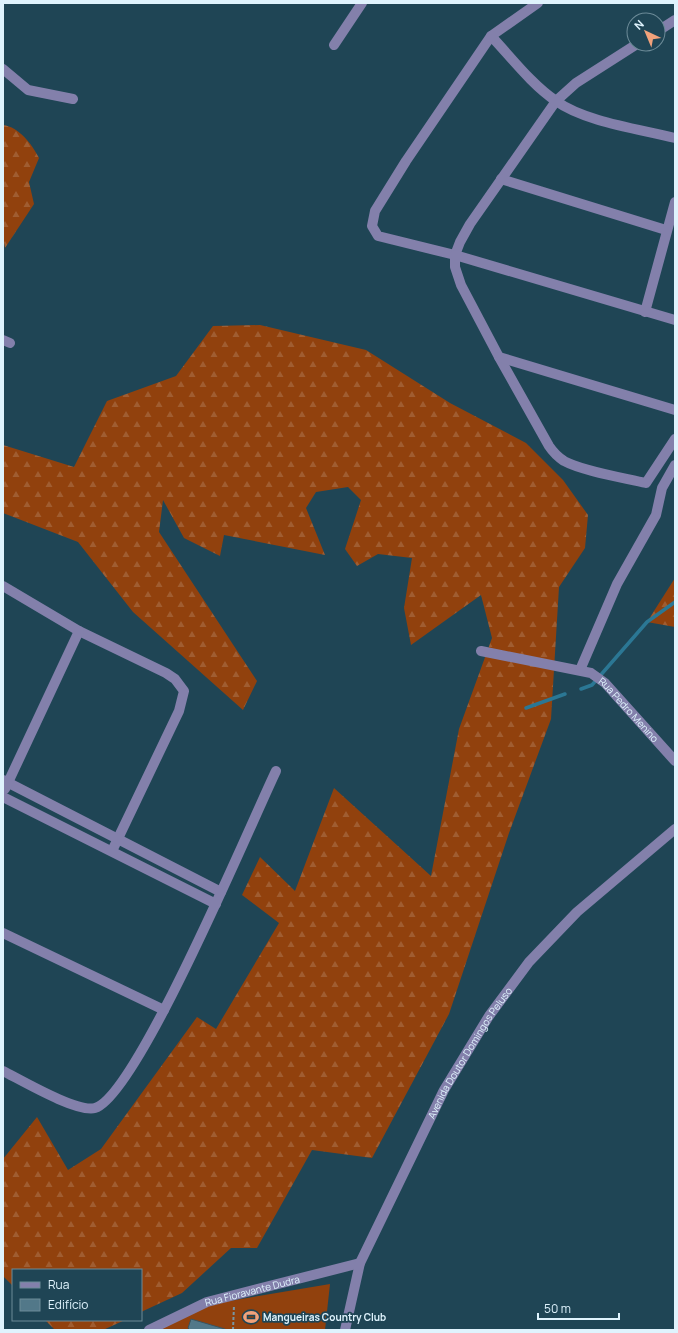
<svg xmlns="http://www.w3.org/2000/svg" width="678" height="1333" font-family="Manrope,sans-serif">
<style>
.forest{fill:url(#forest-firs)}
.garden{fill:#91410d}
.lines{fill:none;stroke-linecap:round;stroke-linejoin:round}
.stream{stroke:#2b7794;stroke-width:3.5}
.building{fill:#527889;stroke:#395460}
.path{stroke:#7896a3;stroke-width:2;stroke-dasharray:3 2;stroke-linecap:butt}
.minor{stroke:#8380ab;stroke-width:10}
.labels{text-anchor:middle;stroke-width:3.5;stroke-linejoin:round;paint-order:stroke}
.street-label{font-size:10px;fill:#dff3fd;stroke:#1f4555}
.poi-label{font-size:10px;font-weight:bold;fill:#dff3fd;stroke:#1f4555;text-anchor:start}
</style>
<defs>
<pattern id="forest-firs" width="22" height="20" patternUnits="userSpaceOnUse"><rect width="22" height="20" fill="#91410d"/><path d="M5 1l3.5 6h-7zM16 11l3.5 6h-7z" fill="#a05d31"/></pattern>
</defs>
<rect width="100%" height="100%" fill="#1f4555"/>
<g class="forest">
<path d="M3,125C19,127 32,144 39,158L29,182L34,204L5,248L3,237Z"/>
<path d="M260,325L366,350L450,403L526,443L563,480L588,515L585,548L559,587L551,719L509,833L449,1014L372,1158L312,1150L257,1248H231L182,1293L141,1312V1270H13V1286L3,1276V1159L37,1117L68,1170L101,1149L197,1017L216,1029L279,923L242,895L260,857L295,891L334,788L431,876L459,729L492,638L481,595L411,645L404,608L412,558L378,554L357,566L345,549L361,500L348,487L316,492L306,508L325,555L224,535L220,556L184,538L163,500L159,532L257,681L243,710L133,612L78,542L3,513V445L74,467L107,401L176,376L213,326Z"/>
<path d="M675,578V627L647,622Z"/>
<path d="M45,1320H125L103,1330H55Z"/>
</g>
<path class="garden" d="M330,1284L325,1330H145L206,1305Z"/>
<g class="lines">
<g class="stream">
<path d="M581,689L592,685L647,622L675,602"/>
<path d="M526,708L565,694"/>
</g>
</g>
<path class="building" d="M191,1319L225,1329L224,1330H190L188,1328Z"/>
<g class="lines">
<path class="path" d="M233,1330L234,1305"/>
<g class="minor">
<path d="M538,3L491,36L406,161L375,211L372,226L378,236L455,255L460,242L470,224L556,101L576,83L637,44"/>
<path d="M658,31L675,20"/>
<path d="M491,36C511,57 531,84 556,101C585,122 640,129 675,138"/>
<path d="M334,45L362,3"/>
<path d="M3,69L28,90L73,99"/>
<path d="M501,179L666,230"/>
<path d="M645,312L675,202"/>
<path d="M675,320L455,255V267L461,285L499,357L549,446C553,452 558,457 564,461C582,471 625,478 646,483L675,439"/>
<path d="M3,340L10,343"/>
<path d="M499,357L675,410"/>
<path d="M3,586L79,631L166,673L175,679L184,691L179,711L112,851"/>
<path id="s1" d="M481,651L591,673L605,683L675,761"/>
<path d="M580,670L617,584L656,515L662,488L675,465"/>
<path d="M3,780L221,892"/>
<path d="M5,789L79,631"/>
<path d="M3,797L216,904"/>
<path d="M3,933L164,1010"/>
<path d="M3,1071C21,1080 77,1113 95,1108C137,1096 251,823 276,771"/>
<path id="s2" d="M149,1330L207,1302L360,1263"/>
<path id="s3" d="M345,1330L360,1263L444,1090L489,1016L529,962L577,912L675,829"/>
</g>
</g>
<defs>
<symbol id="stadium-bare" viewBox="-9 -9 18 18"><path d="M0-5a6.5 5 0 1 0 0 10a6.5 5 0 1 0 0-10ZM-3.5-1.8h7v3.6h-7Z" fill="#f1a27b" stroke="#1f4555" stroke-width="2.5" paint-order="stroke"/></symbol>
</defs>
<g fill-rule="evenodd">
<use href="#stadium-bare" x="240" y="1306" width="22" height="22"/>
</g>
<g class="labels">
<g class="street-label">
<text dy="4" stroke="none"><textPath href="#s1" startOffset="165">Rua Pedro Menino</textPath></text>
<text dy="4" stroke="none"><textPath href="#s3" startOffset="306">Avenida Doutor Domingos Peluso</textPath></text>
<text dy="4" stroke="none"><textPath href="#s2" startOffset="111">Rua Fioravante Dudra</textPath></text>
</g>
<g class="poi-label">
<text x="263" y="1321">Mangueiras Country Club</text>
</g>
</g>
<rect width="678" height="1333" fill="none" stroke="#dff3fd" stroke-width="8"/>
<rect x="12" y="1269" width="130" height="52" fill="#1f4555" stroke="#6c8b98"/>
<rect x="20" y="1282" width="20" height="6" fill="#8380ab" stroke="#6c8b98"/>
<text x="48" y="1289" font-size="12" fill="#dff3fd">Rua</text>
<rect x="20" y="1299" width="20" height="12" fill="#527889" stroke="#6c8b98"/>
<text x="48" y="1309" font-size="12" fill="#dff3fd">Edifício</text>
<g transform="translate(646 32) rotate(316)"><circle r="19" fill="#1f4555" stroke="#6c8b98"/>
<path d="M0-3L7 15L0 10L-7 15Z" fill="#f1a27b"/>
<text y="-6" font-size="11" font-weight="bold" text-anchor="middle" fill="#dff3fd">N</text>
</g>
<path d="M538 1313v6h81v-6" fill="none" stroke="#dff3fd" stroke-width="2"/>
<text x="544" y="1313" font-size="12" fill="#dff3fd" stroke="#1f4555" stroke-width="3" paint-order="stroke">50 m</text>
</svg>
